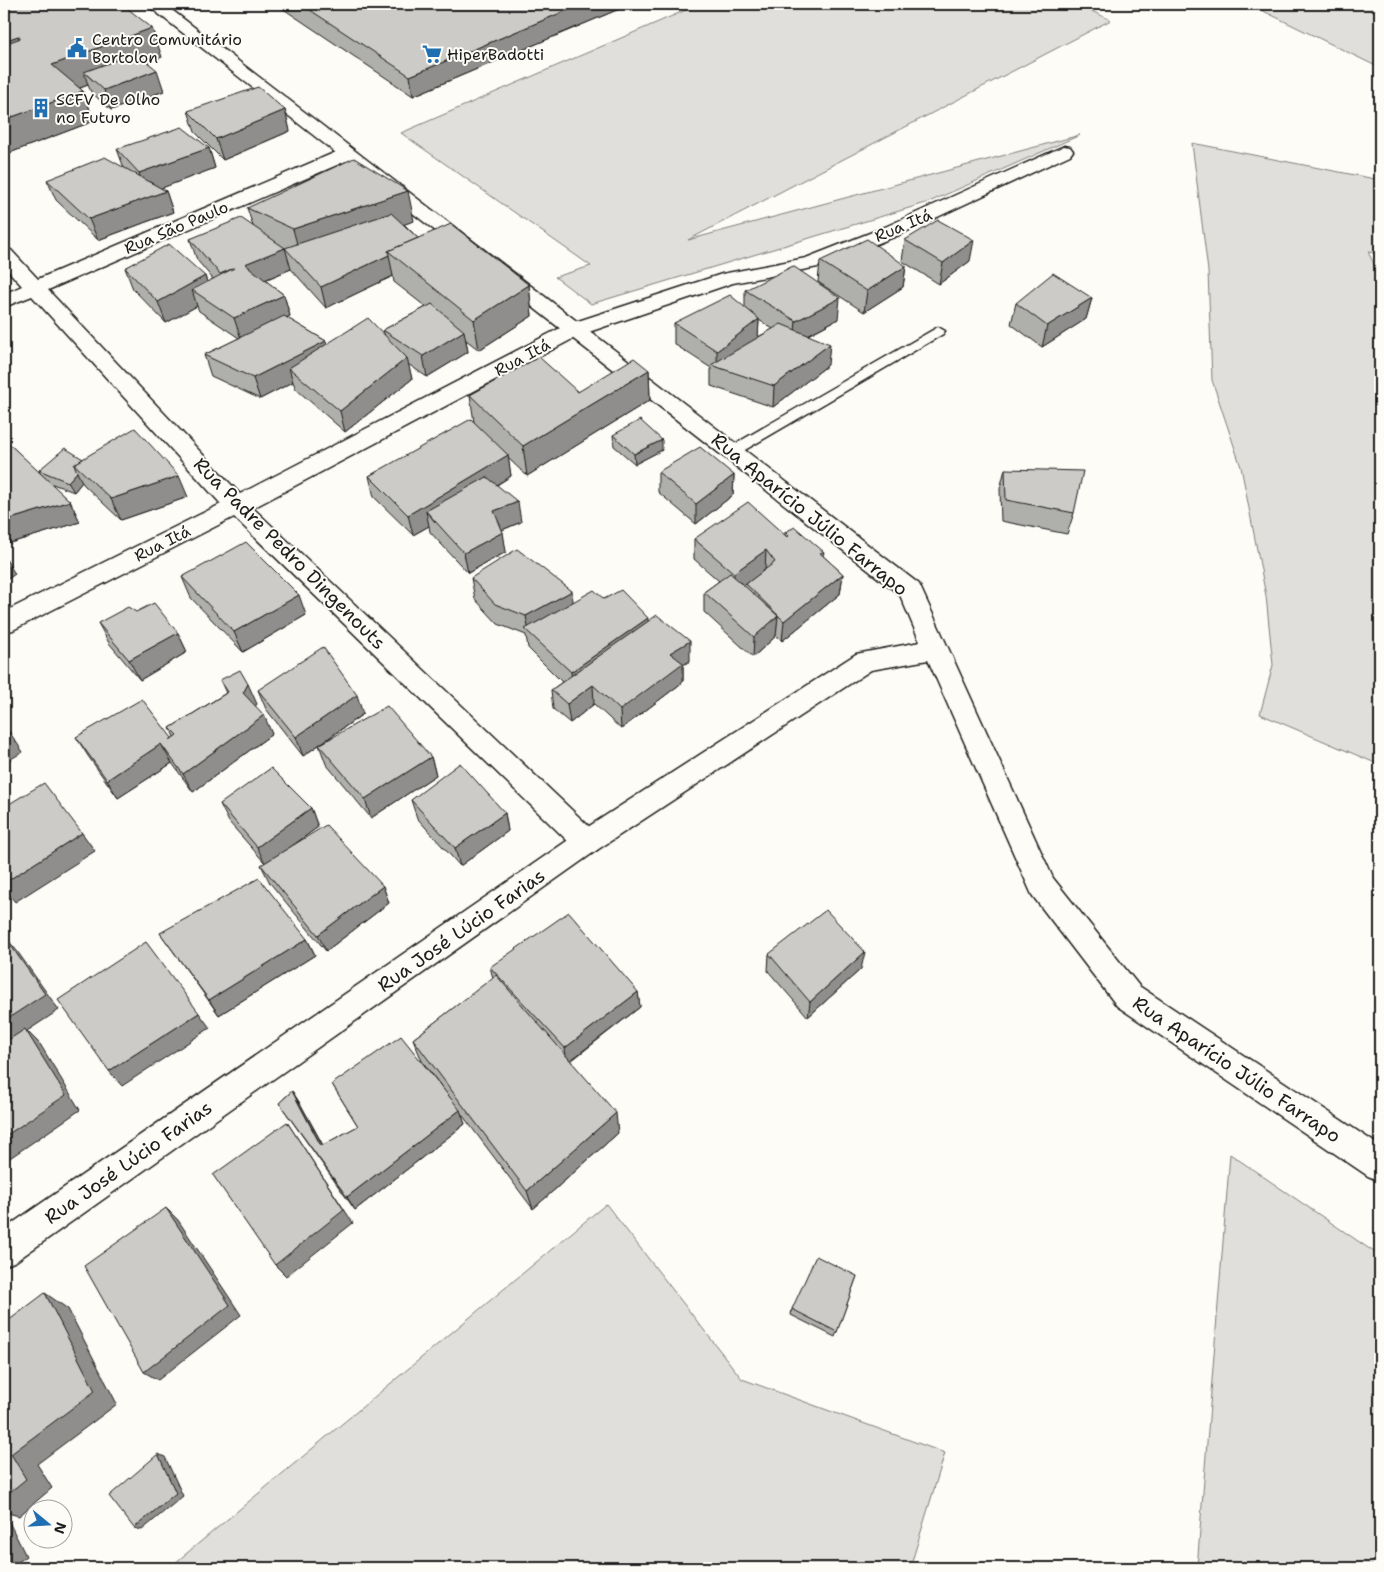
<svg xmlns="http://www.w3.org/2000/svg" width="1384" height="1572" font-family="'Shantell Sans',sans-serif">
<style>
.green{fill:#e0dfdb;stroke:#7e7e7c}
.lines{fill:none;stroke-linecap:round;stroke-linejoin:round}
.service-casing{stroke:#1c1c1c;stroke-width:3}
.minor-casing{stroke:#1c1c1c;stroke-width:3}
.tertiary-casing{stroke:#1c1c1c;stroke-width:3}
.service{fill:#fdfcf7;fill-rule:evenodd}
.minor{fill:#fdfcf7;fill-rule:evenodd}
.tertiary{fill:#fdfcf7;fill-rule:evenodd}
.wall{fill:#afafac;stroke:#1c1c1c;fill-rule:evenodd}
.shaded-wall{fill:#8f8e8c;stroke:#1c1c1c}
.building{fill:#cccbc8;stroke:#1c1c1c}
.labels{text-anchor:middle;stroke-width:4;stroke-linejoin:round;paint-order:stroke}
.far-poi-label{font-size:16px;fill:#1c1c1c;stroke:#fdfcf7;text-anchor:start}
.far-street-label{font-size:16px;fill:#1c1c1c;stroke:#fdfcf7}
.street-label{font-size:19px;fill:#1c1c1c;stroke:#fdfcf7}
</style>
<rect width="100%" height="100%" fill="#fdfcf7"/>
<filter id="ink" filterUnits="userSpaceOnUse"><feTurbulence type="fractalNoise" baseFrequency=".02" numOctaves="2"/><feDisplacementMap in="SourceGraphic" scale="10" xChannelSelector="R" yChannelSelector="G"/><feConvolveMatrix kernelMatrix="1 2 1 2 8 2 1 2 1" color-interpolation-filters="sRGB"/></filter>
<g filter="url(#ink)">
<g class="green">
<path d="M700,4H1076L1111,20L688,240L1080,135L929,202L591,304L555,277L591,266L401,133Z"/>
<path d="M1249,4H1380V68Z"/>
<path d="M1192,143L1380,180V254L1368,252L1380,276V765L1260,714L1273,665L1266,596L1241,467L1212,380L1208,271Z"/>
<path d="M1230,1154L1380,1256V1568H1197Z"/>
<path d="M606,1204L742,1379L945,1453L910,1568H169Z"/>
</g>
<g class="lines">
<defs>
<path id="service" d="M938,327L945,331L943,334L738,454H728L726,451L728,448Z"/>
<path id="minor" d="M1064,146L1070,147L1073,151L1070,155L899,235L818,267L733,283L580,335L253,508L597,834L601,842L597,850L587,854L577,850L234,517L13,630L4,632V612L221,504L32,296L4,307V294L22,286L4,266V248L11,250L38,279L341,150L347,149L353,150L356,154L353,158L48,290L240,494L566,325L722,274L806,258L885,227Z"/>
<path id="tertiary" d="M146,4H164L919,584L1053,878L1139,986L1380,1146V1181L1368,1176L1117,1006L1032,895L928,660L871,670L597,850L16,1261L4,1266V1229L577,834L856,654L920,642L900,595Z"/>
</defs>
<use href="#service" class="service-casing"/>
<use href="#minor" class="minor-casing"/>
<use href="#tertiary" class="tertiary-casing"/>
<use href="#service" class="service"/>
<use href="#minor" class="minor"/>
<use href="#tertiary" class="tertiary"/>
</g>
<g class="wall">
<path d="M276,4H631L413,96Z"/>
<path d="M4,7L162,57L148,62L164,91L111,110L91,92L88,85L80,88L83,91L94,121L4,155Z"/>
<path d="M285,110L290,131L223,160L195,132L188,111Z"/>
<path d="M209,148L215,168L161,188L166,191L173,212L98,240L56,200L47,180L124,168L117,149Z"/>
<path d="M247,208L414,221L404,224L418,238L529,285L532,316L479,350L466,340L468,352L427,377L408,364L412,379L345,432L296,389L293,382L260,399L211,376L204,355L239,338L199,311L197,306L166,323L133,289L125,268L205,276L207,282L213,279L197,260L190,239L253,226ZM291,269L326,308L393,276L394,282L426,307L383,330L385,336L327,344L326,341L287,318L290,316L284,295L265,280Z"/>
<path d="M905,240L970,261L939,284L902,261Z"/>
<path d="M820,261L906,266L903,287L864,312L818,282Z"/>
<path d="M745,290L838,319L808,335L828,365L773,407L711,386V368L674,344V323L745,308ZM759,320L773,329L758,337Z"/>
<path d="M1092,298L1086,319L1042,347L1011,324L1016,303Z"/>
<path d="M649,370L650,400L527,476L508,458L511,476L497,485L521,522L502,530L506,552L468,573L430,532L429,526L413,535L374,497L369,476L474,422L470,395L578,392Z"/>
<path d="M613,435L662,450L635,464L614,446Z"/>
<path d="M4,439L41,475L39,470L83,459L188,497L121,520L84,485L82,482L74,492L50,483L70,501L80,522L10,543L4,538Z"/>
<path d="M1005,469L1074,513L1067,534L1001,521L1000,489Z"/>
<path d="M658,472L734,475L733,495L696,524L658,492Z"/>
<path d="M785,532L824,552L823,556L843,574L840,594L782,641L776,635V636L753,657L704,612V592L719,581L694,559V539L785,536Z"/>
<path d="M182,577L306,615L243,652L191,598Z"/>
<path d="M471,578L573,602L604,599L648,621L690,661L683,665V682L621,729L594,704L570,723L553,709L551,690L562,682L528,648L526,635L498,624L475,599Z"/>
<path d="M98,623L178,633L187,652L140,680L109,643Z"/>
<path d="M220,680L257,704L255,706L272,734L193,792L172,763L118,798L88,756L76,737L172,739L174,737L170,728L226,693Z"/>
<path d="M258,690L363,714L321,744L431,757L436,775L371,818L326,764L319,745L303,756L266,709Z"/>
<path d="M411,800L505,813L508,831L460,866L417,818Z"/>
<path d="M220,804L311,808L318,827L293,845L383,886L389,903L326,951L270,883L261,865L265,863L229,822Z"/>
<path d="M160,933L307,939L315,955L219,1015Z"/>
<path d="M769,954L861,969L808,1017L768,971Z"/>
<path d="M490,967L638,992L640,1007L571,1061L618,1133L533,1209L460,1112L465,1124L355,1210L279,1103L292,1091L301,1105L323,1145L358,1126L332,1084L450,1098L422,1061L413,1039L493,978Z"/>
<path d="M857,1276L835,1337L791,1315L792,1309Z"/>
</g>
<g class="shaded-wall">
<path d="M582,4H631L413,96L410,76Z"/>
<path d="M152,28L162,57L95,82L84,72L88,85L64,94L52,65Z"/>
<path d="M18,36L30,65L4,74V41Z"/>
<path d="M157,70L164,91L111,110L104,90Z"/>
<path d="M83,91L94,121L4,155V120Z"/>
<path d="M285,110L290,131L223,160L216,139Z"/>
<path d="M209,148L215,168L146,194L139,173Z"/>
<path d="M166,191L173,212L98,240L89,219Z"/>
<path d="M408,191L414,221L301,259L293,229Z"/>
<path d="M974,240L970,261L939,284L943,263Z"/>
<path d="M285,248L291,269L252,285L245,264Z"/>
<path d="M389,255L393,276L326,308L321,287Z"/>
<path d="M906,266L903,287L864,312L867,291Z"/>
<path d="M205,276L212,297L192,290L197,306L166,323L158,302Z"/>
<path d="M529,285L532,316L479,350L474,320Z"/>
<path d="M284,295L290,316L241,339L234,318Z"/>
<path d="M840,298L838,319L794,342L796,321Z"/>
<path d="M1092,298L1086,319L1042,347L1047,326Z"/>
<path d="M759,319L758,340L717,367V351Z"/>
<path d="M464,331L468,352L427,377L423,356Z"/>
<path d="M326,341L332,362L289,368L293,382L260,399L253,378Z"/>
<path d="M830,344L828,365L773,407L774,386Z"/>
<path d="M407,358L412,379L345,432L340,411Z"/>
<path d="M649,370L650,400L527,476L523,446Z"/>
<path d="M662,440V450L635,464L634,454Z"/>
<path d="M508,455L511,476L435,522L426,511L429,526L413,535L408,515Z"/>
<path d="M77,472L82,482L74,492L68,482Z"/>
<path d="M734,475L733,495L696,524V504Z"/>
<path d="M179,476L188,497L121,520L111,499Z"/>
<path d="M70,501L80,522L10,543L4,532V521Z"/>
<path d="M518,502L521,522L497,532L494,511Z"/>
<path d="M503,532L506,552L468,573L464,553Z"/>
<path d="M766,550L765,571L733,593L734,573Z"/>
<path d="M4,556L15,574L4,582Z"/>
<path d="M843,574L840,594L782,641L784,621Z"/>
<path d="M572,591L574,611L529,632L526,616Z"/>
<path d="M299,595L306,615L243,652L234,632Z"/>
<path d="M778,616L776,636L753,657L754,637Z"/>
<path d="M648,618L649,638L573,692L571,672Z"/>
<path d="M178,633L187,652L140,680L129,660Z"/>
<path d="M690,641V661L683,665V682L621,729L620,710L670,653Z"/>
<path d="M248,684L257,704L251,712L243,693Z"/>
<path d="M593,685L594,704L570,723L567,704Z"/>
<path d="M357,695L363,714L303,756L296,737Z"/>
<path d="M264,715L272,734L193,792L183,774Z"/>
<path d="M10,733L23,752L4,763V736Z"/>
<path d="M161,744L172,763L118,798L107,780Z"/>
<path d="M431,757L436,775L371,818L365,799Z"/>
<path d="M311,808L318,827L266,865L257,847Z"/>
<path d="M505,813L508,831L460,866L455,848Z"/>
<path d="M82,833L95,851L15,902L4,888V883Z"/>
<path d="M383,886L389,903L326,951L318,935Z"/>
<path d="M4,935L17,951L59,1010L27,1031L40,1044L80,1110L4,1162Z"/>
<path d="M307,939L315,955L219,1015L209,1000Z"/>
<path d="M865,952L861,969L808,1017L810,1002Z"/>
<path d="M638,992L640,1007L567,1063L565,1048Z"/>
<path d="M199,1013L210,1028L122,1086L109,1071Z"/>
<path d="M292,1091L301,1105L330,1159L321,1146Z"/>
<path d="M460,1110L465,1124L355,1210L347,1197Z"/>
<path d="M616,1113L618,1133L533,1209L527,1191Z"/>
<path d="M287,1122L353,1223L286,1276L275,1265Z"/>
<path d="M166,1208L178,1220L241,1315L158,1380L144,1372Z"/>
<path d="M45,1293L68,1309L117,1404L37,1464L52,1488L19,1516L4,1512L26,1556L11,1568H4V1497L11,1454Z"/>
<path d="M158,1454L165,1457L183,1496L142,1530L134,1528Z"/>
</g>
<g class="building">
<path d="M12,4H122L152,28L52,65L83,91L4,120V44L21,38L18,36L4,41V7Z"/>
<path d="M301,4H582L410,76Z"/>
<path d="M136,53L157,70L104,90L84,72Z"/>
<path d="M258,87L285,110L216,139L188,111Z"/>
<path d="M182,127L209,148L139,173L117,149Z"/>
<path d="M105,157L166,191L89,219L47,180Z"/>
<path d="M354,158L408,191L293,229L247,208Z"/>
<path d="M391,213L418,238L388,251L389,255L321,287L285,248L245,264L284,295L234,318L192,290L234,268L220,274L190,239L241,218L285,248Z"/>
<path d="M938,220L974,240L943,263L905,240Z"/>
<path d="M451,224L529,285L474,320L388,251Z"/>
<path d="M867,239L906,266L867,291L820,261Z"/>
<path d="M169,244L205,276L158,302L125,268Z"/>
<path d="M793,266L840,298L796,321L745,290Z"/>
<path d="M1053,273L1092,298L1047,326L1016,303Z"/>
<path d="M730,295L759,319L717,351L674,323Z"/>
<path d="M432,304L464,331L423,356L383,330Z"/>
<path d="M284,316L326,341L253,378L204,355Z"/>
<path d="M368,318L407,358L340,411L289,368Z"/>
<path d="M781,324L830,344L774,386L711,365Z"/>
<path d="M539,357L578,392L634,358L649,370L523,446L470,395Z"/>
<path d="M471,419L508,455L408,515L369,476Z"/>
<path d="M640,420L662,440L634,454L613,435Z"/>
<path d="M135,428L179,476L111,499L74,464Z"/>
<path d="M4,439L70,501L4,521Z"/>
<path d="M700,447L734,475L696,504L658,472Z"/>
<path d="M65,448L83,459L74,464L77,472L68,482L39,470Z"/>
<path d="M1005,469L1083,471L1074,513L1006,500Z"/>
<path d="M487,477L518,502L494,511L503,532L464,553L426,511Z"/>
<path d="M748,502L787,537L789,536L785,532L795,527L824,552L820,553L843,574L784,621L746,584L775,562L766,550L734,573L694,539Z"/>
<path d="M246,542L299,595L234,632L182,577Z"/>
<path d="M517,549L572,591L526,616L495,604L471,578Z"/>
<path d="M730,573L778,616L754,637L704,592Z"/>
<path d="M594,590L604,599L621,590L648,618L571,672L525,629Z"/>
<path d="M154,603L178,633L129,660L98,623L128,607L136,612Z"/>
<path d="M657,615L690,641L670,653L683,663L620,710L593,685L567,704L551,690Z"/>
<path d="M323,647L357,695L296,737L258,690Z"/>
<path d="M240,670L248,684L243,693L264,715L183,774L161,744L107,780L76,737L142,699L172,738L170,740L177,735L170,728L228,692L220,680Z"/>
<path d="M387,706L431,757L365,799L319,745Z"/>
<path d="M4,725L10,733L4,736Z"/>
<path d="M460,763L505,813L455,848L411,800Z"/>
<path d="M271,768L311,808L257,847L220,804Z"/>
<path d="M44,783L82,833L4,883V807Z"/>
<path d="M326,825L383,886L318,935L261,865Z"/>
<path d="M259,878L307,939L209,1000L160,933Z"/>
<path d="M826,910L865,952L810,1002L769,954Z"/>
<path d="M569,912L638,992L565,1048L490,967Z"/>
<path d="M4,936L45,994L4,1021Z"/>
<path d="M146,942L199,1013L109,1071L58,1000Z"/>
<path d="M496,975L616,1113L527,1191L413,1039Z"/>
<path d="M25,1029L66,1095L4,1137V1043Z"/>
<path d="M401,1036L460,1110L347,1197L279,1103L292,1091L321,1146L358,1126L332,1084Z"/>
<path d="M287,1122L344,1210L275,1265L213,1175Z"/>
<path d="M166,1208L230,1305L144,1372L84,1266Z"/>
<path d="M816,1256L857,1276L837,1332L792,1309Z"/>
<path d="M45,1293L95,1391L11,1454L26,1479L4,1497V1324Z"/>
<path d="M158,1454L176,1493L134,1528L109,1496Z"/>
<path d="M4,1544L7,1551L4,1554Z"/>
</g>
</g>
<defs>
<symbol id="civic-bare" viewBox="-9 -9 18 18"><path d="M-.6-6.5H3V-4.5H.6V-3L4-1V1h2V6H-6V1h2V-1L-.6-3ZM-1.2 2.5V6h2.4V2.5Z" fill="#1f6fb2" stroke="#fdfcf7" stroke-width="2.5" paint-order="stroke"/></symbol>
<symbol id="supermarket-bare" viewBox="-9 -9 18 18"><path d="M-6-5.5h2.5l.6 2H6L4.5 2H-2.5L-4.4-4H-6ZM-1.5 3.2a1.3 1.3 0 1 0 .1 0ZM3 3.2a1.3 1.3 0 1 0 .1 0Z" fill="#1f6fb2" stroke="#fdfcf7" stroke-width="2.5" paint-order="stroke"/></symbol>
<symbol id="building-bare" viewBox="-9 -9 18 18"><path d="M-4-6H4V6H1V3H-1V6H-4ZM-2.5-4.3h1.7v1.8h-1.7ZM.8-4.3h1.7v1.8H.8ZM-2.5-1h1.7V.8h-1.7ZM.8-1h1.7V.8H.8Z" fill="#1f6fb2" stroke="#fdfcf7" stroke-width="2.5" paint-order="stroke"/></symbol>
</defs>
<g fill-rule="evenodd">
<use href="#civic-bare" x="63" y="34" width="28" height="28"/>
<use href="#supermarket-bare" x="418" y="40" width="28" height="28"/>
<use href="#building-bare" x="27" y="94" width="28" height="28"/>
</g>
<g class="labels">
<g class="far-poi-label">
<text x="92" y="45">Centro Comunitário<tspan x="92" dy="18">Bortolon</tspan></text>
<text x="447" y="60">HiperBadotti</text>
<text x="56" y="105">SCFV De Olho<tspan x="56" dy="18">no Futuro</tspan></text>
</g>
<g class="far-street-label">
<text transform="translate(903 225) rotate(-23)" y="6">Rua Itá</text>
<text transform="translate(176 227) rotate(-23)" y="6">Rua São Paulo</text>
<text transform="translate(522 357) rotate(-28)" y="6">Rua Itá</text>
<text transform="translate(162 543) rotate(-27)" y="6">Rua Itá</text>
</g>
<g class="street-label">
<text transform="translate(810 514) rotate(39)" y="7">Rua Aparício Júlio Farrapo</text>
<text transform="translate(290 553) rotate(45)" y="7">Rua Padre Pedro Dingenouts</text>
<text transform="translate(461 930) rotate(-35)" y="7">Rua José Lúcio Farias</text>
<text transform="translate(1237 1069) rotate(34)" y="7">Rua Aparício Júlio Farrapo</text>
<text transform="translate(128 1162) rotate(-35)" y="7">Rua José Lúcio Farias</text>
</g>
</g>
<rect width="1384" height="1572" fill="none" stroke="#fdfcf7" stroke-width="20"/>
<rect x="10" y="10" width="1364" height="1552" fill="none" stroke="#1c1c1c" stroke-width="2" filter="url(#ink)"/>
<g transform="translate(48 1524) rotate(108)"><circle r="24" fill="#fdfcf7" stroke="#a3a29f"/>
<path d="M0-4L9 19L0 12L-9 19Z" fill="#1f6fb2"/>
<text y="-8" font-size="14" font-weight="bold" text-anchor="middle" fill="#1c1c1c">N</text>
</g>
</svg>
